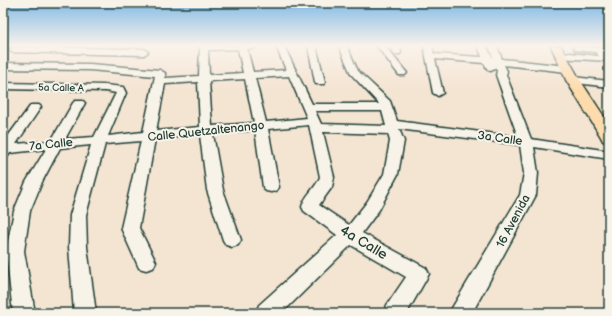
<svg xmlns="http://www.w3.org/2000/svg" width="612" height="316" font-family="'Balsamiq Sans',sans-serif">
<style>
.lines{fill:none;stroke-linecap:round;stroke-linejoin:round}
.minor-casing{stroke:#1f3d34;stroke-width:3}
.major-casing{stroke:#1f3d34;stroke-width:3}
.minor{fill:#f7f3e8;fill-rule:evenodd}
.major{fill:#fedbac;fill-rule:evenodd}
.labels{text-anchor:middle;stroke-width:4;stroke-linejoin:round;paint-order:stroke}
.far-street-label{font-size:10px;fill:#1f3d34;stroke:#f7f3e8}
.street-label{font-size:12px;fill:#1f3d34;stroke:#f7f3e8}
.near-street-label{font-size:14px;fill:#1f3d34;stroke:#f7f3e8}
</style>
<rect width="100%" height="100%" fill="#f4e4d2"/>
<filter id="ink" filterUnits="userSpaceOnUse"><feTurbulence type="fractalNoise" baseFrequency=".025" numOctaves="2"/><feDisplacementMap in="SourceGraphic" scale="8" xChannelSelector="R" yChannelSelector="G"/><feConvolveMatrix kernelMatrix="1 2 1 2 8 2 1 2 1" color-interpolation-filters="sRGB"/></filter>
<g filter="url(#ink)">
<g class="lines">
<defs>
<g id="minor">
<path d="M200,46H257L256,48L247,49L253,72L286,70L276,46H284L312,104H379L351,74L339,46H347L358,71L390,101L397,121L518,137L496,75L497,71L495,64L496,68L491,71L488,70L484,63L435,59L443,93L438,96L433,93L424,46H432L434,54L482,57L478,46H486L493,58L489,46H497L502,59L567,66L572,69L567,72L504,65L507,71L506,75L531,139L609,151V159L534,147L538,173L536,195L472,313H449L520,195L524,173L520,145L399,129L404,141L398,174L379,210L362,233L426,268L429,274L407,313H384L387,305L406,277L351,245L282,313H256L259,305L337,235L304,211L302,207C304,196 316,188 320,177L309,125L268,129L279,187L276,191L271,192L266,191L263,187L255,130L213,134L223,190L241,240L238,245L232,247L226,245L223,240L207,190L200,135L155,139L139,228L156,262L153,268L146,270L139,268L121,228L141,141L105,144L86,215L87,247L96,313H74L69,247L70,215L91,145L60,148L42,182L30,211L24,251L35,313H13L6,251L14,211L26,182L46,149L10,153L8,156L3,157V143L31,105H39L41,107L16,144L51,141L73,103L75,101H83L85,103L65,139L94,137L116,93L105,91L3,89V83L105,85L123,87L126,93L108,136L143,132L155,76L90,70L3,69V63L90,64L160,70L165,73V78L199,76ZM238,49L243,73L209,75L208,50ZM289,76L307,118L266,122L255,78ZM245,79L254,123L212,126L209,81ZM198,82L200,127L156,131L165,84ZM315,111H382L386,126L321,124ZM323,132L388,134L390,141L384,174L367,202L349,225L319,205L332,187L334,177Z"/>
<path d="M308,46H316L325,82L324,84H316L315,82Z"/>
<path d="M377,46H385L407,73L405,75H399Z"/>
<path d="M392,46H400L401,52L400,54H394Z"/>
<path d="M575,46L602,48L609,57V61L560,58L556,55L560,52L599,56L596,52L575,50L574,48Z"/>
<path d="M14,47L144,49L148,52L144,55L11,52L10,50L11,48Z"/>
<path d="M573,77L609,81V87L569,82L568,80Z"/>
</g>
<path id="major" d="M551,46H561L580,80L609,124V142L603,141L601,137L566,80Z"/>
</defs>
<use href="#minor" class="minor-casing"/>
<use href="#major" class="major-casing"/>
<use href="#minor" class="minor"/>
<use href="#major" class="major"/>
</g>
</g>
<linearGradient id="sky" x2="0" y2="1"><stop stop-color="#80b9e6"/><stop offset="0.51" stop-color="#faf3eb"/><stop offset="1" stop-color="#faf3eb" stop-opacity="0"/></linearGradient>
<rect width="612" height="90" fill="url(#sky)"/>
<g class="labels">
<g class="far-street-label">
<text transform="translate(61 87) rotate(1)" y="4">5a Calle A</text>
</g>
<g class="street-label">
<text transform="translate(206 131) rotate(-6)" y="4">Calle Quetzaltenango</text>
<text transform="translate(500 138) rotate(8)" y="4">3a Calle</text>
<text transform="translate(51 144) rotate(-6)" y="4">7a Calle</text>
<text transform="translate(513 221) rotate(-62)" y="4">16 Avenida</text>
</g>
<g class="near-street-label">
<text transform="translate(364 242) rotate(31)" y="5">4a Calle</text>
</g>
</g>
<rect width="612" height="316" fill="none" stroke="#f7f3e8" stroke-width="16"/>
<rect x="8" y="8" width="596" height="300" fill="none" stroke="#1f3d34" stroke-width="1.5" filter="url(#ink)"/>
</svg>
